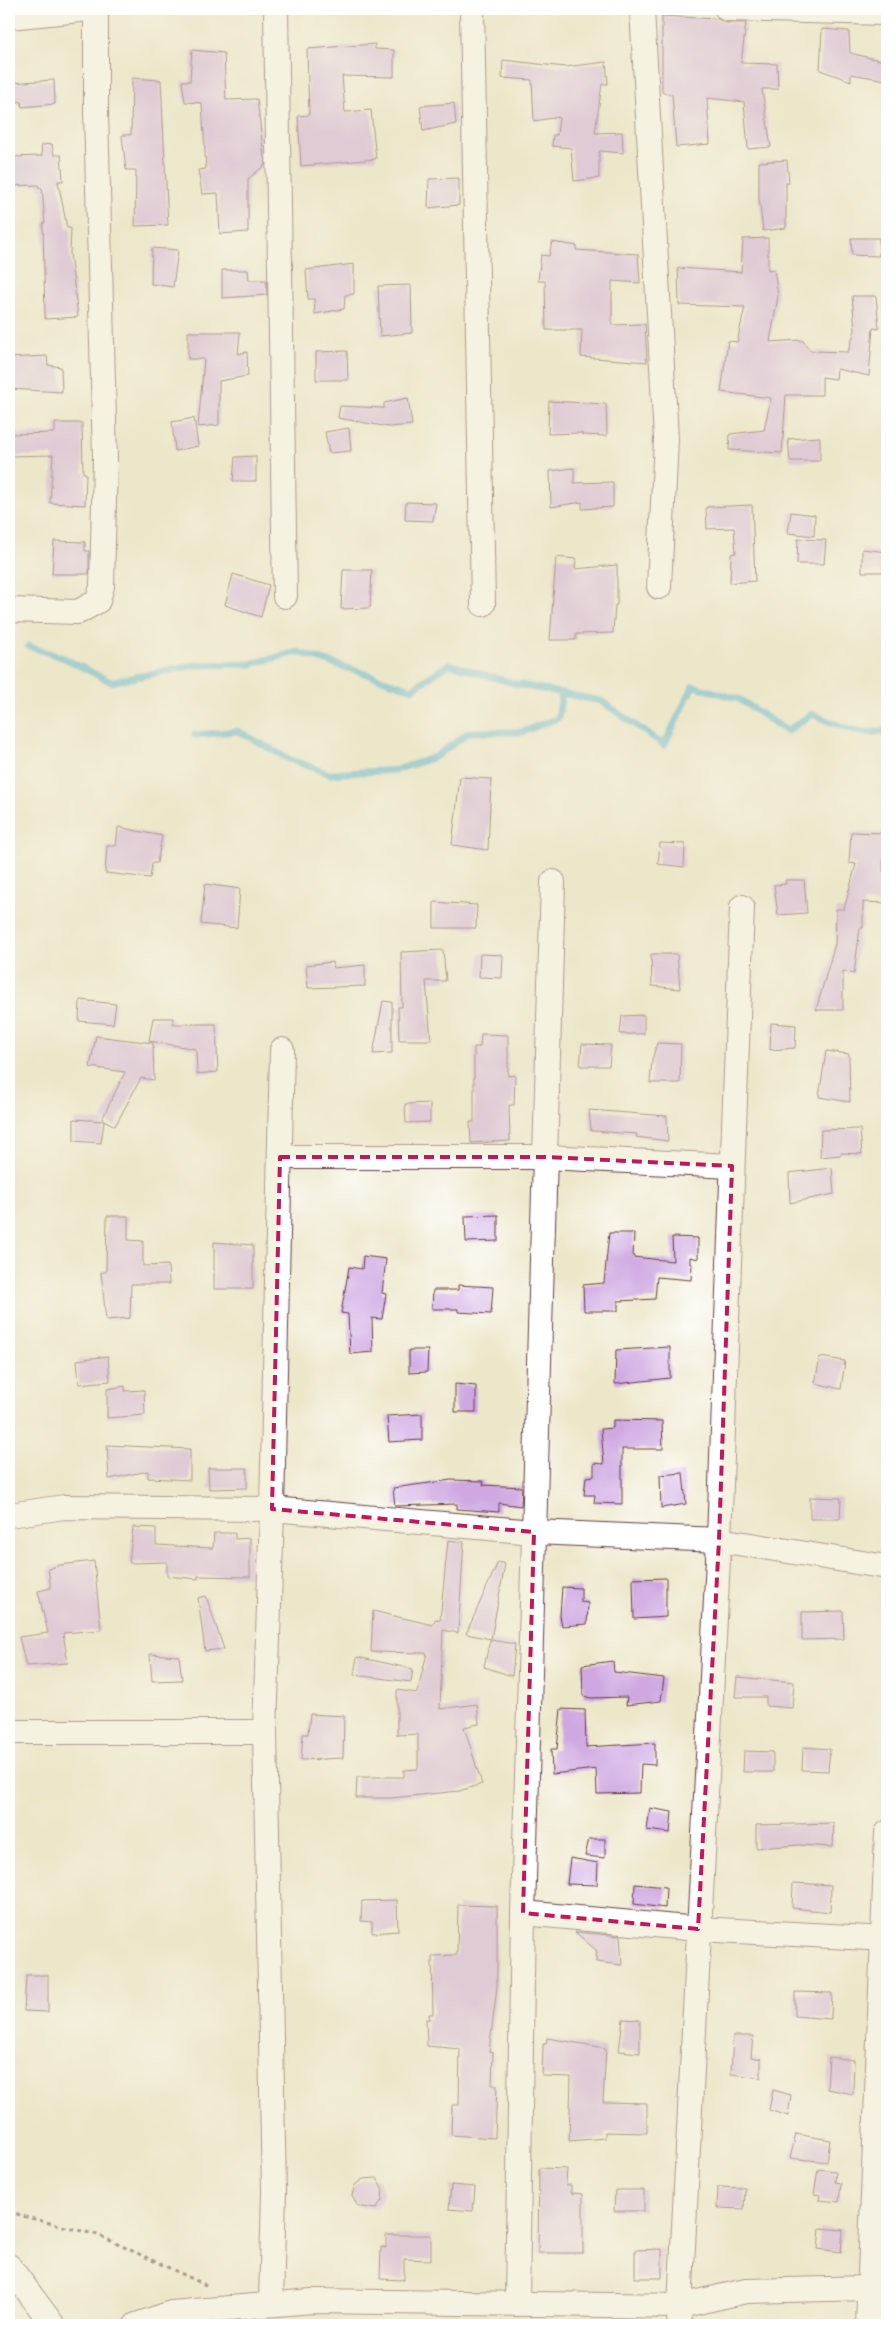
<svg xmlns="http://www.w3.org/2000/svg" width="896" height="2334" font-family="Vollkorn,serif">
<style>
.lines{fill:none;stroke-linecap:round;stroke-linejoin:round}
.stream{stroke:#54b1d2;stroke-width:7}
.building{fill:#cfa8e2}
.minor-casing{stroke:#623d43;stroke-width:26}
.path{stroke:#623d43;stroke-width:3;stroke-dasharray:4 4;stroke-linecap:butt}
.minor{stroke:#fff;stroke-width:24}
.marked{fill:none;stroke:#c2185b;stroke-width:4;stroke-dasharray:10 6;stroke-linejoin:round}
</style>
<rect width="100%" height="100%" fill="#fff"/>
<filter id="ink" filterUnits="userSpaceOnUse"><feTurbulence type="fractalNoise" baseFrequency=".02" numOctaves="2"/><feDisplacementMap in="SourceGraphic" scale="10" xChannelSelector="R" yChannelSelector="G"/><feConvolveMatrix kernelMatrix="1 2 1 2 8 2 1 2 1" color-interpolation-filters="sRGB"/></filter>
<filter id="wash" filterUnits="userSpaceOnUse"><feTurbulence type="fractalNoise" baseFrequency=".0096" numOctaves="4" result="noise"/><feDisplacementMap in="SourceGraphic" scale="20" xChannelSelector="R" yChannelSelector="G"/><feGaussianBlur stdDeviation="1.12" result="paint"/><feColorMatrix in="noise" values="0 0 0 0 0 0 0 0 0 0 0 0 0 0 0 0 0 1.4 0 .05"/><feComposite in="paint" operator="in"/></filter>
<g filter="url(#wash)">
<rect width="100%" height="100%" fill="#ede7ca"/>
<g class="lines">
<g class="stream">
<path d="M28,646L64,658L111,682L196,665L250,664L298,652L412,689L449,664L516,684L601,701L664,745L693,686L739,699L787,731L812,714C831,722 868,741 887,728"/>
<path d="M195,735L238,731L289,759L330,774L396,770L435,757L469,732H522L558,718L562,693"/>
</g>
</g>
<g id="blocks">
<g class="building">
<path d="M662,16L718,19L727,23H746L741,63L777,64L778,89H762L771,147L748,149L744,102L707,98L710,144L676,147L672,94L662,92Z"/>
<path d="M822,29L849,31L850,53L883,61L886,80L851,74V81L820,70Z"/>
<path d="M375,44V49L394,50V77L342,76L345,112L371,110L376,159L301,166L298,116L309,115L307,49Z"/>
<path d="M192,50L224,53L226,100L257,99L265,165L248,179V232L220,234L218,193L202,194L198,170L206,169L202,103L185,102L182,81H190Z"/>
<path d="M503,60L565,67L606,62L608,84H602L595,133L622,132L623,153L599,151V178L574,181L571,148L552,146L553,135H557L559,117L534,121L532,80L502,78Z"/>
<path d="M132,78L161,80L168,225L135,226L136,170H126L122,135H131Z"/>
<path d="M54,80L55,104L22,107L21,102L9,101V83Z"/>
<path d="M454,103L456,124L423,131L420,106Z"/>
<path d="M52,144L54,155H61L63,181H58L67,228H71L70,253L78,317L45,319L43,223H45L42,188H39L38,185L9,186V157L42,156L41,145Z"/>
<path d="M787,160L789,183H786V228L763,231L759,198V162Z"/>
<path d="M459,178V205L428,208L429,179Z"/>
<path d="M768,238V270L774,269L778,296L770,342L802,340L811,351L848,352L855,330L852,296H876L879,329L873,328L869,376L837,369L836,379L822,377V395H786L782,453L729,450L730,434L764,430L771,398L721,392L728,341L737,342L745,307L679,305L678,268L741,272L743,239Z"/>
<path d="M851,238H879V256L852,255Z"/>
<path d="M552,242L577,246L576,250L638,254L640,283L612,281V325L645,324L647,362L581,357L582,330H546L545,281H538L541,255L549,256Z"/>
<path d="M152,248L178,250L173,287L151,284Z"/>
<path d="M354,264V294L345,295L344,309L315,314L314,299H308L306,270Z"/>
<path d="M222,270H248L249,280H266L267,295L222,298Z"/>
<path d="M411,285L412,333L380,336L378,286Z"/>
<path d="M188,332H240L238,354L247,352L248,376L219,381V425L198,427L204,359H188Z"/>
<path d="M347,351L348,380H316V352Z"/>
<path d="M47,356L48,365L61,367L62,392L9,389V358Z"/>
<path d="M408,398L412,425L389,427L338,418L340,406L384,408V403Z"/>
<path d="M549,401L606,404L607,436L582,435V433L548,434Z"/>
<path d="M194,418L198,446L175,451L172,422Z"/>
<path d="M55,423H82L83,473H86L85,505L50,503L53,455L9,456V434L55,433Z"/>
<path d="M349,428L351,451L329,453L325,432Z"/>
<path d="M820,437V461H790L788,439Z"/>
<path d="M256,456V481H233L235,457Z"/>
<path d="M574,468V483L613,482V507L582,509V502L551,507L550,471Z"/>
<path d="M406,502L436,503L433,521L405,520Z"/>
<path d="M752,505L755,581L730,583L731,554L736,553L734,528L707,529L706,507Z"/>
<path d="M791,512L815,515L814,536L788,533Z"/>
<path d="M798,539L826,540L824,564H797Z"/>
<path d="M54,541L85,542V551H89V574H52Z"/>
<path d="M862,549L887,552V572H862Z"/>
<path d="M556,557L576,559L575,569L617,565V605H615L613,633L576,634V640H550Z"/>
<path d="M343,570H372L370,608L341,609Z"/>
<path d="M233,574L269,585L261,617L225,605Z"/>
<path d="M460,777L491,779L488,850L452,845Z"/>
<path d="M118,827L162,836L157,863H152L150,878L105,873L107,846H116Z"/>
<path d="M851,832L884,833L883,871H887V903L863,902V928H860L854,974L843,971V1010H816L835,944L836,909H844L856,864L849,863Z"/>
<path d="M660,843L685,844L684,867L658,864Z"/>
<path d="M785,880H804L807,913L778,915L774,885L786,884Z"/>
<path d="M205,884L240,889L237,928L201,924Z"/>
<path d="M434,902L477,905L476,928H434Z"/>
<path d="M443,950L446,981H426L431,1040H399L398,1007H402L401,952Z"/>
<path d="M480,954L503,955L502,978L479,977Z"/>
<path d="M651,954H677L680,989L652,986Z"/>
<path d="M332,962L333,968L365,965V986L308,988L306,965Z"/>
<path d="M80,1000L116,1004L113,1024L79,1021Z"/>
<path d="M383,1001L392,1002V1053L373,1054Z"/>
<path d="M644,1015V1034H620L622,1016Z"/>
<path d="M153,1018H173V1024H216L218,1072L197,1074L196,1049L149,1041Z"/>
<path d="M771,1023L796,1025L795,1048L770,1050Z"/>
<path d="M481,1034L508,1035V1076L515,1075L514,1105H509L510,1141L471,1143L470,1122H474V1047H480Z"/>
<path d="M96,1036L153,1043L154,1080L141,1078L115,1126L102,1119L125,1072L90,1067Z"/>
<path d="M657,1043L681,1044L680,1083H650L652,1060Z"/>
<path d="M582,1044L611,1045L609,1066H580Z"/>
<path d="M826,1051L849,1054L850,1102L819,1097Z"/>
<path d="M430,1103V1122L406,1123L405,1104Z"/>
<path d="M589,1110L667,1116L668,1141L636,1137L637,1134L591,1131Z"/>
<path d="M74,1119L104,1121L101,1143L74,1141Z"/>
<path d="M860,1129L862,1154L841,1153V1155L820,1157L821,1130Z"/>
<path d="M832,1168L834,1194L790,1203L789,1173Z"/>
<path d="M498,1215V1241L466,1242L465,1216Z"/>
<path d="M107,1216H128V1240L143,1241V1266L168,1265L169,1284H131L130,1318L106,1320L101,1272H106Z"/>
<path d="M609,1233H634L633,1257L673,1261L672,1237L698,1238V1259L690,1257V1264H692L691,1280L657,1277L655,1299L618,1301V1311H584L583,1285L604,1283Z"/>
<path d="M214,1242L253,1245V1289H214Z"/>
<path d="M363,1256L386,1259L382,1293L386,1294L382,1319L372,1318L373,1352L350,1354L348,1314L341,1313L349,1267L362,1269Z"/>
<path d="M458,1285L493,1287L491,1314L458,1312V1309H432L433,1290H458Z"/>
<path d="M670,1347V1378L615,1384L616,1350Z"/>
<path d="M409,1350H428L427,1372L409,1373Z"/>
<path d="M108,1356L110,1381L79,1384L77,1360Z"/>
<path d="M820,1357L845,1361L841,1389L815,1383Z"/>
<path d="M455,1384L476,1386V1412H455Z"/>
<path d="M125,1386V1391L144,1390L145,1415L107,1418V1389Z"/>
<path d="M422,1414V1440L389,1442L387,1416Z"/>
<path d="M613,1420L662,1421L663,1449H622V1504L594,1503L595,1495H584L586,1477L594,1476V1463L604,1464L601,1429L613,1428Z"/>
<path d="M107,1445L190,1449V1480L148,1478V1471L109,1479Z"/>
<path d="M208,1468H247V1488L209,1489Z"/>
<path d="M683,1473L686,1504L661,1508L660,1475Z"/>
<path d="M451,1480L484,1481L483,1485L522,1487L521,1506L499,1503V1512L457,1509V1504L395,1506L393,1488Z"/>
<path d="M810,1497L841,1498L840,1519H810Z"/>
<path d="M133,1527L156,1528V1545L213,1548L214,1533H235V1539L250,1538V1577L198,1576V1579L167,1576V1562L129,1563Z"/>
<path d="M448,1540L464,1542L458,1633L443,1630L440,1709L477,1704L479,1724L464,1727L482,1784L459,1791L391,1798H356L357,1777H404V1770L418,1769V1734L397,1735V1690L417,1693L427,1653L371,1652L373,1611L433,1625L435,1619L440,1620Z"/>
<path d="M94,1561L101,1630L63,1633L68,1663L26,1666L19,1637L48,1633L38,1591L51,1588L48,1569L60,1565Z"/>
<path d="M498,1562L505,1564L491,1639L466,1634Z"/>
<path d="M666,1578V1617L634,1619L633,1579Z"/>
<path d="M562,1587L581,1588V1602L588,1603L587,1624L562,1626L560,1616Z"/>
<path d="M206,1596L224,1649L205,1651L198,1598Z"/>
<path d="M843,1611L844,1639L802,1640V1612Z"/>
<path d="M490,1640L515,1644L512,1676L484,1667Z"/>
<path d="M150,1654L179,1656L182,1680L152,1681Z"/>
<path d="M357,1657L413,1669L411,1682L354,1675Z"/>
<path d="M613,1661L614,1672L664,1678L661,1701L626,1705L627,1697L591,1698L583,1696L582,1665Z"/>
<path d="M737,1677L794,1682L792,1708L766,1706V1697H735Z"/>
<path d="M561,1709L585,1710L586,1747L655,1743V1765L641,1764L640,1793L597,1794L596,1769L552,1774L551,1749H557Z"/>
<path d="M310,1714L344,1716L343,1758L301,1760L303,1734H308Z"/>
<path d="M803,1747L830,1749L828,1771L802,1770Z"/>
<path d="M744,1751L773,1752V1772H743Z"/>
<path d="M650,1808L672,1812L670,1833L647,1830Z"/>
<path d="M834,1823L833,1847L800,1845L756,1848V1825Z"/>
<path d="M589,1839H605V1858L585,1856Z"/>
<path d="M570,1858L598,1863L597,1885L567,1884Z"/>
<path d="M793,1883L831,1885L830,1912L792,1908Z"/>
<path d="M635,1884L666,1887L665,1908L634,1904Z"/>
<path d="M397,1900L398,1931L372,1933V1922L361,1921L362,1901Z"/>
<path d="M458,1905L497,1906V1987L489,2052L493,2051L492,2085H497L495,2138L451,2135L452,2105H459L460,2049L427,2046L426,2019H430L429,2014H433L432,1956L457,1955Z"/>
<path d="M575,1932L620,1936L622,1965L596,1962L597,1951Z"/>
<path d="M26,1975H48V2012L24,2011Z"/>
<path d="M795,1992L832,1993L831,2019L795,2016Z"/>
<path d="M623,2019L640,2020V2053L619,2051Z"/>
<path d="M733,2036H753L751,2057L761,2059V2078L731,2074Z"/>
<path d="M547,2038L606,2048L603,2102L647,2103V2133L605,2132V2138L569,2141L571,2077L542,2076L543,2044H546Z"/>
<path d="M829,2057L854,2060L853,2094L827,2089Z"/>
<path d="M773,2090L791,2095L788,2116L769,2110Z"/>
<path d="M796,2134L830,2140L827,2162L790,2158Z"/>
<path d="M539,2168L567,2169L566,2185H571V2193L583,2194V2253H538Z"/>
<path d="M818,2169L836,2171L835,2182L841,2183L839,2202L819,2200L820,2195L814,2194Z"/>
<path d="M377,2178L383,2190L382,2200L376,2209L361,2207L357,2205L352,2195L355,2185L363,2179Z"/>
<path d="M451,2185L475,2187L473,2211L449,2209Z"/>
<path d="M718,2187L745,2188L744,2209L717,2208Z"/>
<path d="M615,2190H644V2211H614Z"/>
<path d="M820,2228L843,2230L841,2252L818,2249Z"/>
<path d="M386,2235H431V2260L404,2259V2280L380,2279L381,2247L386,2248Z"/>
<path d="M662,2249V2278H635V2250Z"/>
</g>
</g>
</g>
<g filter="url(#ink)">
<use href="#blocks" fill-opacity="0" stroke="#623d43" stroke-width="1"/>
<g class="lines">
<defs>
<g id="minor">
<path d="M276,9L285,596"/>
<path d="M472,9L483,604"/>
<path d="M642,9L666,439L659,587"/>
<path d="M727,9L887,13"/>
<path d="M9,17L90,9"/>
<path d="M9,610L78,612L98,601L102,586L105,459L96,111V9"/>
<path d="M280,1157H545L732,1166"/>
<path d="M9,1515L65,1507L272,1509L534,1532L719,1540L887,1567"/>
<path d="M9,1732H265"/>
<path d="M523,1913L698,1929L887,1939"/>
<path d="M9,2266L53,2325"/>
<path d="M271,2303L274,2192L265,1732L272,1509L282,1050"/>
<path d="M517,2304L523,1913L553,882"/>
<path d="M136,2325L171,2313L312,2301L680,2306L746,2291L869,2288L887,2283"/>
<path d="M679,2325L719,1540L742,907"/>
<path d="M868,2325L887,1833"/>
</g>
</defs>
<use href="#minor" class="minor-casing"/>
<path class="path" d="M9,2210L22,2216L98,2235L208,2286"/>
<use href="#minor" class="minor"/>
</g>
</g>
<path d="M0 0H896V2334H0ZM280,1157H545L732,1166L719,1540L698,1929L523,1913L534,1532L272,1509Z" fill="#ede7ca" fill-opacity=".55" fill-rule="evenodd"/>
<path class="marked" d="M280,1157H545L732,1166L719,1540L698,1929L523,1913L534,1532L272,1509Z"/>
<rect width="896" height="2334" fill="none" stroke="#fff" stroke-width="30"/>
</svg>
